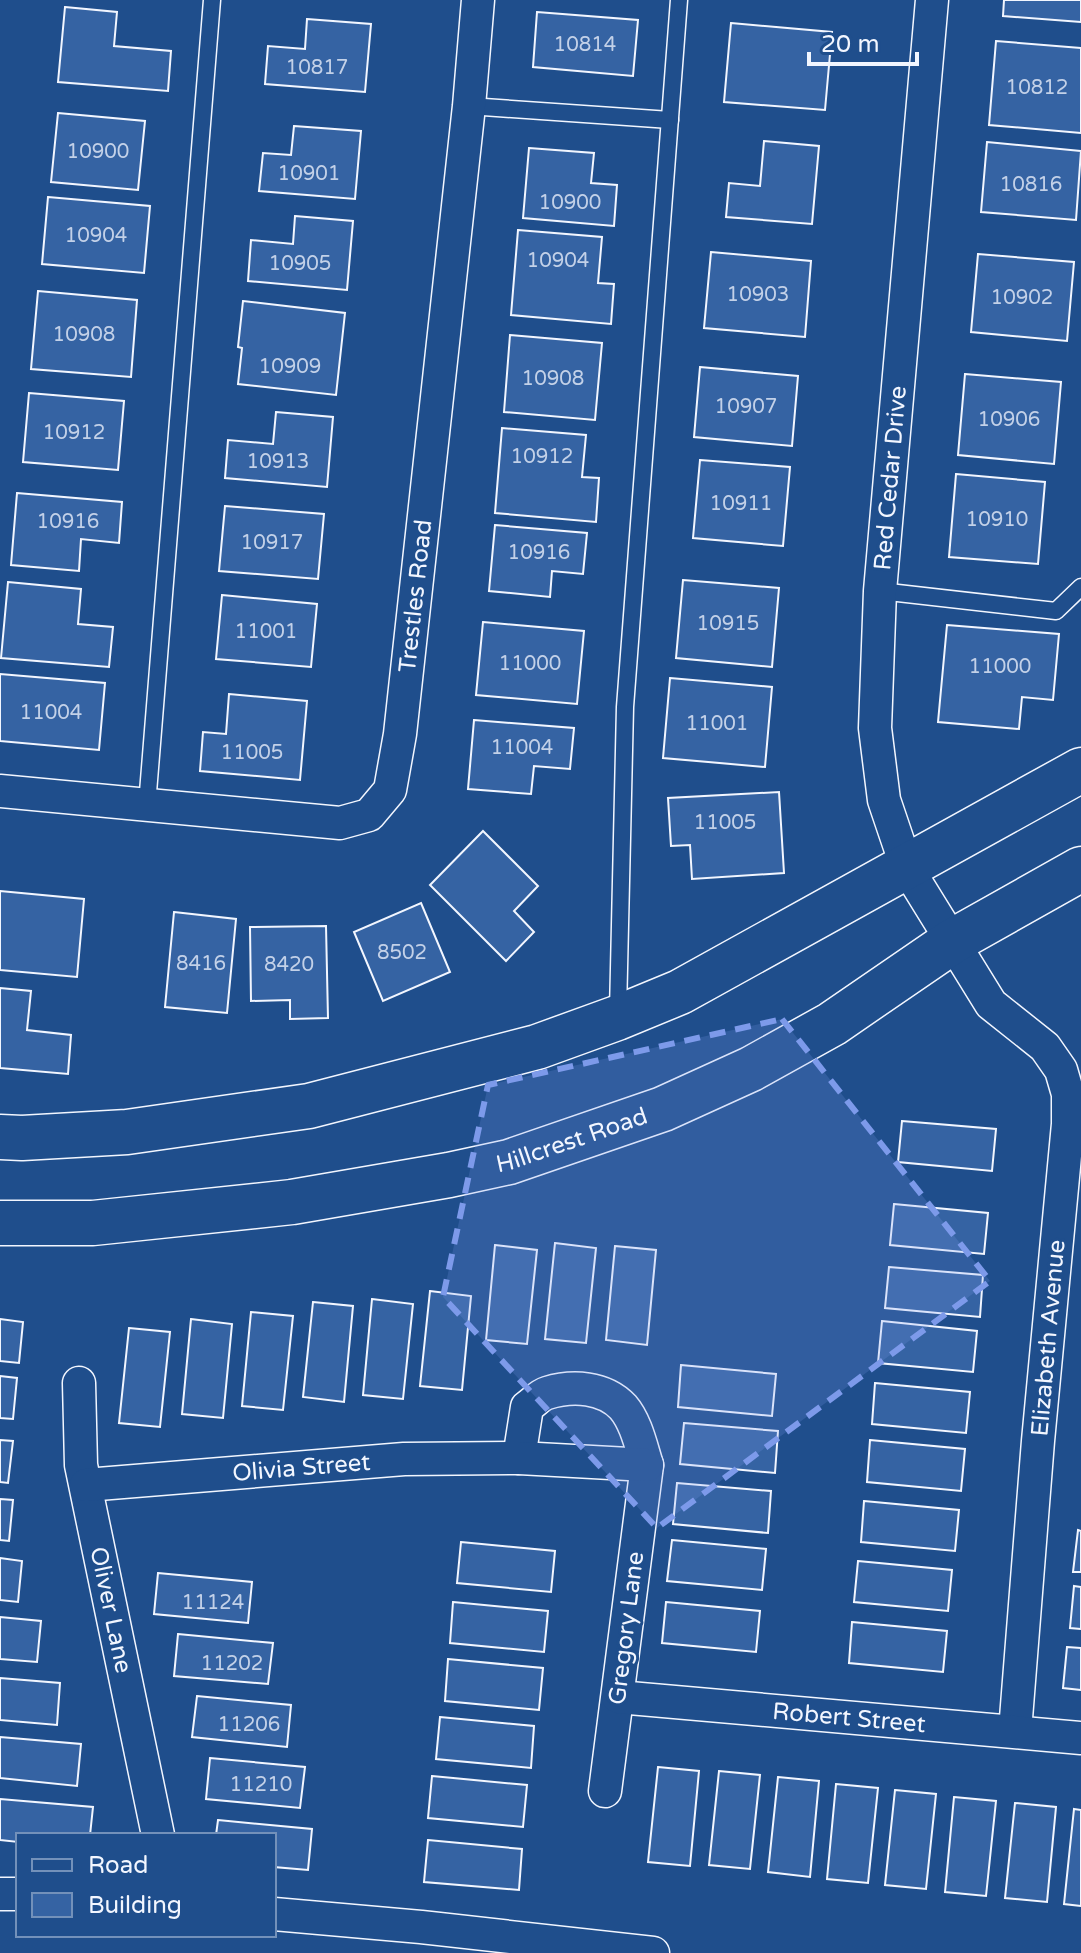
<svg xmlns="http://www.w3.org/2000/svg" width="1081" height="1953" font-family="'Varela Round',sans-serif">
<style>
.building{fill:#3563a3;stroke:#f2f6ff;stroke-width:2}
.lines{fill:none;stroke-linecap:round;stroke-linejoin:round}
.service-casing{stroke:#f2f6ff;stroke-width:19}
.minor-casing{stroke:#f2f6ff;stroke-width:35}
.secondary-casing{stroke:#f2f6ff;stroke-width:47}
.service{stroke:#1f4e8c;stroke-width:16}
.minor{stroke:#1f4e8c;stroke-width:32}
.secondary{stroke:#1f4e8c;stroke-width:44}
.marked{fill:#7d9aea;fill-opacity:0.2;stroke:#7d9aea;stroke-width:6;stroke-dasharray:16 10;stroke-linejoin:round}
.labels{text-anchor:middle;stroke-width:6;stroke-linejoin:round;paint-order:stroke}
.number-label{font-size:20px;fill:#c3d1e8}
.street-label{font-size:24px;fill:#f2f6ff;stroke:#1f4e8c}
</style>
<rect width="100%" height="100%" fill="#1f4e8c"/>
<g class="building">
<path d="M1004,0H1081V22L1003,16Z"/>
<path d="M65,7L117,12L114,46L171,51L168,91L58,82Z"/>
<path d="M537,12L638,20L633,76L533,67Z"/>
<path d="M307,19L371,24L365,92L265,84L268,46L305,49Z"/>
<path d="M731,23L832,32L825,110L724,102Z"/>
<path d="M996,41L1081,48V133L989,125Z"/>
<path d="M58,113L145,121L138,190L51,182Z"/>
<path d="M294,126L361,131L355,199L259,191L263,153L291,155Z"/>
<path d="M764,141L819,146L812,224L726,217L729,183L760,186Z"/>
<path d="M987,142L1081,151L1076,220L981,212Z"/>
<path d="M529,148L594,153L591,183L617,185L614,226L523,218Z"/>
<path d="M48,197L150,206L144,273L42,264Z"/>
<path d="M295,216L353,221L347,290L248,281L251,240L293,244Z"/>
<path d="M518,230L602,237L598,283L614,284L611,324L511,315Z"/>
<path d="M711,252L811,261L805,337L704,328Z"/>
<path d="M978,254L1074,262L1067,341L971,332Z"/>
<path d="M38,291L137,300L131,377L31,369Z"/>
<path d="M243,301L345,313L336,395L238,384L242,348L238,347Z"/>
<path d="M510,335L602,343L595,420L504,412Z"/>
<path d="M700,367L798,376L792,446L694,437Z"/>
<path d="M965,374L1061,382L1054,464L958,455Z"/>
<path d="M29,393L124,401L118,470L23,462Z"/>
<path d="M276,412L333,417L327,487L225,478L228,440L273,444Z"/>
<path d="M502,428L586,435L582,477L599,478L596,522L495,513Z"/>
<path d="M700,460L790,467L783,546L693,538Z"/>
<path d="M956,474L1045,482L1038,564L949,557Z"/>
<path d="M17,493L122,502L119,543L81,539L79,571L11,565Z"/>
<path d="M225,506L324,514L318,579L219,571Z"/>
<path d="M495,525L587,533L583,574L552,571L550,597L489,591Z"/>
<path d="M683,580L779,588L772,667L676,658Z"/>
<path d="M8,582L81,589L78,624L113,627L109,667L1,658Z"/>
<path d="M222,595L317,604L311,667L216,659Z"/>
<path d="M483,622L584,631L577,704L476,695Z"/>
<path d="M947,625L1059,634L1053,700L1022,697L1019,729L938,722Z"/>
<path d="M0,674L105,683L99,750L0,741Z"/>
<path d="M670,678L772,687L765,767L663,758Z"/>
<path d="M229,694L307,701L300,780L200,771L203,732L226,734Z"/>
<path d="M474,720L574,728L570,769L534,766L531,794L468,789Z"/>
<path d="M779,792L784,873L692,879L690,845L671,846L668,798Z"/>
<path d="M483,831L538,886L514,911L534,932L506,961L430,885Z"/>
<path d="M0,891L84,899L77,977L0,970Z"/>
<path d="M421,903L450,972L383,1001L354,932Z"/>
<path d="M174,912L236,919L227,1013L165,1007Z"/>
<path d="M326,926L328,1018L290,1019V1000L251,1001L250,927Z"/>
<path d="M0,988L31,991L27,1030L71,1035L68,1074L0,1068Z"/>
<path d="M902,1121L996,1129L992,1171L898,1162Z"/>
<path d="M894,1204L988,1213L984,1254L890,1245Z"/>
<path d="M555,1243L596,1248L586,1343L545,1339Z"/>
<path d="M495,1245L537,1250L527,1344L486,1340Z"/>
<path d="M615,1246L656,1250L647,1345L606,1340Z"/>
<path d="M889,1267L983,1275L980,1317L885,1308Z"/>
<path d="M430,1291L471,1296L462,1390L420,1386Z"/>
<path d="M372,1299L413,1304L403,1399L363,1395Z"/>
<path d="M313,1302L353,1306L344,1402L303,1397Z"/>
<path d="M251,1312L293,1316L283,1410L242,1406Z"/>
<path d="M0,1319L23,1322L19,1363L0,1361Z"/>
<path d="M191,1319L232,1324L223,1418L182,1414Z"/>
<path d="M882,1321L977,1331L973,1372L878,1363Z"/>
<path d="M129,1328L170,1332L160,1427L119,1423Z"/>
<path d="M681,1365L776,1374L772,1416L678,1407Z"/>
<path d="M0,1376L17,1378L13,1419L0,1418Z"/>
<path d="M875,1383L970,1392L966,1433L872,1424Z"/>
<path d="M684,1423L778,1431L775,1473L680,1464Z"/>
<path d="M0,1440L13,1441L8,1483L0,1482Z"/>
<path d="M870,1440L965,1449L961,1491L867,1482Z"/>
<path d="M677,1483L771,1491L768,1533L673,1524Z"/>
<path d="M0,1499L13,1500L9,1541L0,1540Z"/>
<path d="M864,1501L959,1510L955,1551L861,1542Z"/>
<path d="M1078,1530L1081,1531V1572H1073Z"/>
<path d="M672,1540L766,1549L762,1590L667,1581Z"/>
<path d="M461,1542L555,1551L551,1592L457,1583Z"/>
<path d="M0,1558L22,1561L18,1602L0,1600Z"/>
<path d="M858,1561L952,1570L948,1611L854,1602Z"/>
<path d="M158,1573L252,1582L248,1623L154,1614Z"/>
<path d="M1074,1586L1081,1587V1629L1070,1628Z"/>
<path d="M453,1602L548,1611L544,1652L450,1643Z"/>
<path d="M666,1602L760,1611L756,1652L662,1643Z"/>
<path d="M0,1617L41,1621L37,1662L0,1659Z"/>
<path d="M852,1622L947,1631L943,1672L849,1663Z"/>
<path d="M178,1634L273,1643L268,1684L174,1676Z"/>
<path d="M1067,1647L1081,1648V1690L1063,1688Z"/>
<path d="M448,1659L543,1668L539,1710L445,1701Z"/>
<path d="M0,1678L60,1683L57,1725L0,1720Z"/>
<path d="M197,1696L291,1705L287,1747L192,1737Z"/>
<path d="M440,1717L534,1726L531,1768L436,1759Z"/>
<path d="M0,1737L81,1744L77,1786L0,1778Z"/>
<path d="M210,1758L305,1767L300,1808L206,1799Z"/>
<path d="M658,1767L699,1771L690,1866L648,1862Z"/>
<path d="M719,1771L760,1775L750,1869L709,1865Z"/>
<path d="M432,1776L527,1785L523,1827L428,1818Z"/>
<path d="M778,1777L819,1781L810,1877L768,1872Z"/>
<path d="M836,1784L878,1788L868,1883L827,1879Z"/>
<path d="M895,1790L936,1794L926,1889L885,1885Z"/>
<path d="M954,1797L996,1801L986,1896L945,1892Z"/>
<path d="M0,1799L93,1807L90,1835H18V1842L0,1840Z"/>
<path d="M1015,1803L1056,1807L1047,1902L1005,1898Z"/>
<path d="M1074,1809L1081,1810V1906L1064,1904Z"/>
<path d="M218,1820L312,1829L308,1870L274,1867V1835H216Z"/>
<path d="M428,1840L522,1849L519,1890L424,1882Z"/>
</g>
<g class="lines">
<defs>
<g id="service">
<path d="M469,106L670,120"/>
<path d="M880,591L1056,611L1081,587"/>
<path d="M147,805L212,0"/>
<path d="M618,1012L625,707L679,0"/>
</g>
<g id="minor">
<path d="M932,0L880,591L875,728L884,800L907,868L991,1004L1045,1047L1061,1070L1068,1094V1124L1038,1441L1015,1731"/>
<path id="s1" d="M0,791L340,823L369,815L390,790L400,734L469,106L478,0"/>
<path id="s2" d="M79,1383L81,1465L158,1835"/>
<path d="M519,1458L527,1407C533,1403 540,1395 547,1393C573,1385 604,1387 623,1407C636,1422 641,1446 647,1465L605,1791"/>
<path id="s3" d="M86,1485L404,1459L519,1458L647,1465"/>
<path id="s4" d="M618,1697L1081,1738"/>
<path d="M0,1894H18"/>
<path d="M274,1914L421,1927L653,1953"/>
</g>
<g id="secondary">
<path d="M0,1137L22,1138L127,1132L309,1106L537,1047L617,1018L680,992L1081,770"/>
<path id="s5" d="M0,1223H93L292,1202L449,1175L509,1162L663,1109L751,1069L832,1024L953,941L1081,869"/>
</g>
</defs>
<use href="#service" class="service-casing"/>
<use href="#minor" class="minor-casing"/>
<use href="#secondary" class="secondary-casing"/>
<use href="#service" class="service"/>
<use href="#minor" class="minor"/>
<use href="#secondary" class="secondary"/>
</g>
<path class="marked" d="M782,1019L990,1281L657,1528L443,1297L488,1085Z"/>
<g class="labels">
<g class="number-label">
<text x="585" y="51">10814</text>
<text x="317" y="74">10817</text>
<text x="1037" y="94">10812</text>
<text x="98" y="158">10900</text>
<text x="309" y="180">10901</text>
<text x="1031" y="191">10816</text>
<text x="570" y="209">10900</text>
<text x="96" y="242">10904</text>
<text x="558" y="267">10904</text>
<text x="300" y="270">10905</text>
<text x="758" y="301">10903</text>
<text x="1022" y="304">10902</text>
<text x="84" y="341">10908</text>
<text x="290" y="373">10909</text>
<text x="553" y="385">10908</text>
<text x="746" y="413">10907</text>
<text x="1009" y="426">10906</text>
<text x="74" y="439">10912</text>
<text x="542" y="463">10912</text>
<text x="278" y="468">10913</text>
<text x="741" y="510">10911</text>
<text x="997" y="526">10910</text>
<text x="68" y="528">10916</text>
<text x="272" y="549">10917</text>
<text x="539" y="559">10916</text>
<text x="728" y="630">10915</text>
<text x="266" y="638">11001</text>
<text x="530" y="670">11000</text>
<text x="1000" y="673">11000</text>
<text x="51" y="719">11004</text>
<text x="717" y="730">11001</text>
<text x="522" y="754">11004</text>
<text x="252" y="759">11005</text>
<text x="725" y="829">11005</text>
<text x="402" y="959">8502</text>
<text x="201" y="970">8416</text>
<text x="289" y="971">8420</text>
<text x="213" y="1609">11124</text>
<text x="232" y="1670">11202</text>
<text x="249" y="1731">11206</text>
<text x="261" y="1791">11210</text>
</g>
<g class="street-label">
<text transform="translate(890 478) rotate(-85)" y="8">Red Cedar Drive</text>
<text dy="8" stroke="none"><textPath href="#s1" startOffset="600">Trestles Road</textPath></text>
<text dy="8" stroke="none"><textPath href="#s5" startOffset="580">Hillcrest Road</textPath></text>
<text transform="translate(1048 1338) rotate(-85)" y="8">Elizabeth Avenue</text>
<text dy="8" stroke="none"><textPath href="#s3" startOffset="216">Olivia Street</textPath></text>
<text dy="8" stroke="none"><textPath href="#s2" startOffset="230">Oliver Lane</textPath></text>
<text transform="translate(626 1628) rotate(-83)" y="8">Gregory Lane</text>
<text dy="8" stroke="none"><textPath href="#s4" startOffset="232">Robert Street</textPath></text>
</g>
</g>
<rect x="16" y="1833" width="260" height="104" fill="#1f4e8c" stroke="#7391ba" stroke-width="2"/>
<rect x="32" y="1859" width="40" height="12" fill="#1f4e8c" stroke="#7391ba" stroke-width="2"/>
<text x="88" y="1873" font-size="24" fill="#f2f6ff">Road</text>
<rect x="32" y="1893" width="40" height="24" fill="#3563a3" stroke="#7391ba" stroke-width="2"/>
<text x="88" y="1913" font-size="24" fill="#f2f6ff">Building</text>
<path d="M809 52v12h108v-12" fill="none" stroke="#f2f6ff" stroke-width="4"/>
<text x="821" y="52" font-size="24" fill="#f2f6ff" stroke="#1f4e8c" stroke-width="6" paint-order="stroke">20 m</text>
</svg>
